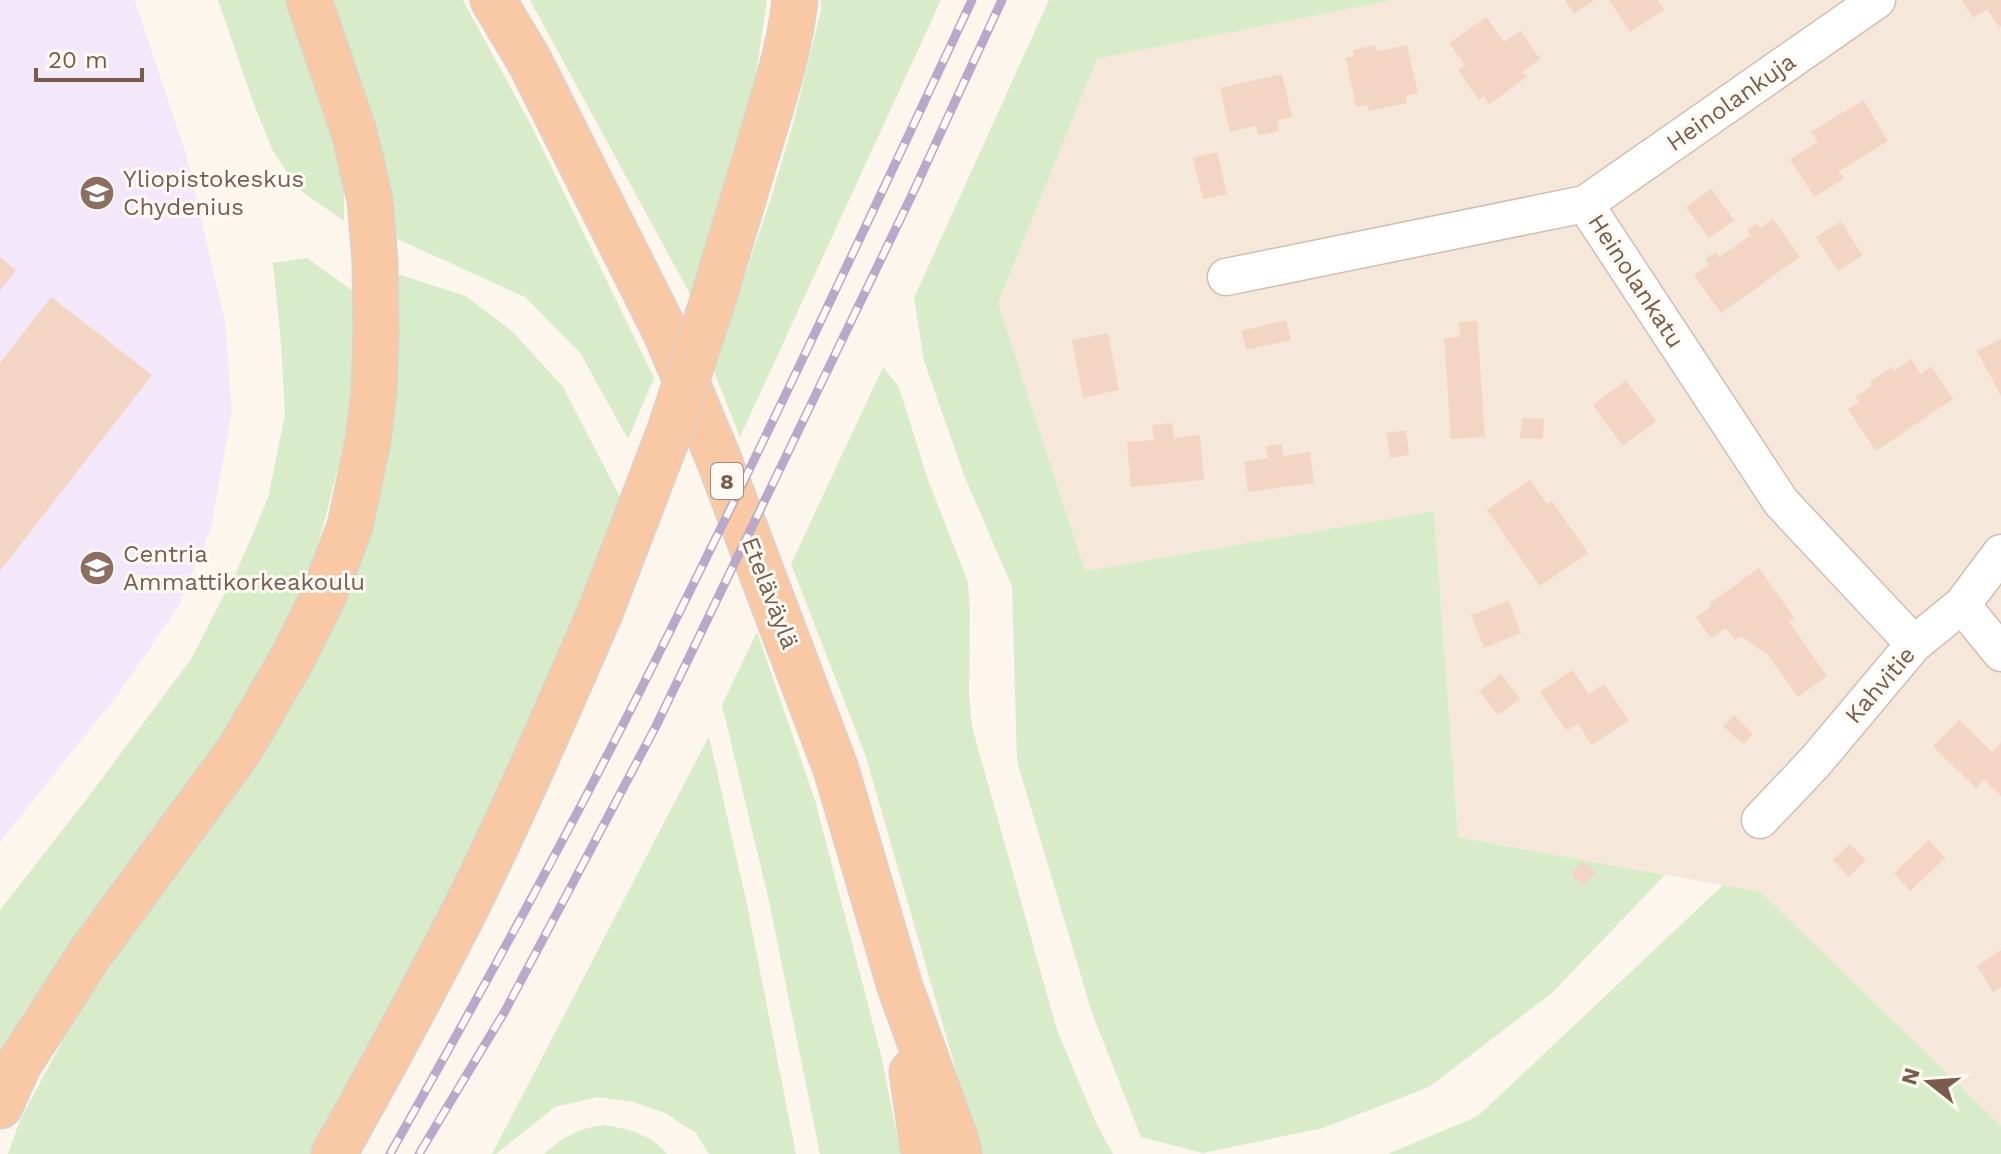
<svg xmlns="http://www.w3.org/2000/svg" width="2001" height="1154" font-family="'Work Sans',sans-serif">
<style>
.residential{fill:#f5e8da}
.education{fill:#f3e8fa}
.green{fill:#d8ecc9}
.building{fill:#f3d5c3}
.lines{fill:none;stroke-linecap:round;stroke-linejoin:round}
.minor-casing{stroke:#d1beb0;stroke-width:39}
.trunk-casing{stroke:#dad1cd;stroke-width:47}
.minor{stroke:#fff;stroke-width:36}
.trunk{stroke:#f9c8a4;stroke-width:44}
.rail-casing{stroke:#b9a8c9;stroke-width:9}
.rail{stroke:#fffaf3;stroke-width:6;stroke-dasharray:18;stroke-linecap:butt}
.trunk-bridge-casing{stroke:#dad1cd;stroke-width:47;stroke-linecap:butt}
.trunk-bridge{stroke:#f9c8a4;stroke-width:44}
.labels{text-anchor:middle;stroke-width:6;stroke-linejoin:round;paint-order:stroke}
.shield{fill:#fffaf3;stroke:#a28b7f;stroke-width:2}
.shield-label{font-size:22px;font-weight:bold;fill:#7a5c4d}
.street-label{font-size:24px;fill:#7a5c4d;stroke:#fffaf3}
.education-label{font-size:24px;fill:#785e54;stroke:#fffaf3;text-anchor:start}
</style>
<rect width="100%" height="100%" fill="#fdf6ec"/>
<path class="residential" d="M1394,0H2001V1126L1761,892L1458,837L1434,511L1085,571L998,303L1097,59Z"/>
<path class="education" d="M0,0H135L186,154L225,321L232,411L211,528L178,607L118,694L0,842Z"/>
<g class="green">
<path d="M218,0H292L344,171V221L298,189L273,151L253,102Z"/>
<path d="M328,0H463L531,125L654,378L628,439L580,353L525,297L393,237L376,138L352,55Z"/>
<path d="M530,0H767L753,95L736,141L691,296Z"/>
<path d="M821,0H941L740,437L713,369L770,201L793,124L821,10Z"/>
<path d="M1049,0H1394L1097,59L998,303L1085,571L1434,511L1458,837L1665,875L1552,993L1429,1087L1323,1128L1203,1153L1141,1137L1092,1013L1017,761L1012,587L964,475L924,361L914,298Z"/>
<path d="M307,258L357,294L349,423L325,519L305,589L250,693L146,852L25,1010L0,1061V910L89,796L191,659L239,566L268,498L285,414L281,343L273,263Z"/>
<path d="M391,272L466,296L513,332L563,387L621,499L579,609L481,835L378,1042L312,1154H8L20,1120L71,1025L140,922L332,617Z"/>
<path d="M883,367L899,387L928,480L968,582L970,613L969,693L972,727L1057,1030L1097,1125L1113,1154H980L866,757L791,564Z"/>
<path d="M757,632L815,800L881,1055L901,1154H820L769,901L722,705Z"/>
<path d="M709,736L746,900L796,1154H709L696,1133L665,1113L633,1102L597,1097L555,1107L496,1154H492Z"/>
<path d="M1723,885L1761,892L2001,1126V1154H1388L1478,1116Z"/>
<path d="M604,1125C629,1129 650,1134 667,1154H544C562,1138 580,1127 604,1125Z"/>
</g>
<g class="building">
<path d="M1565,0H1595L1574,14Z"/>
<path d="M1609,0H1658L1665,10L1630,32Z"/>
<path d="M1962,0H2001V26L1999,27L1987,9L1973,18Z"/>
<path d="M1486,17L1504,42L1521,31L1540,59L1522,72L1527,77L1489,104L1484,96L1479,100L1458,70L1465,65L1449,43Z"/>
<path d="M1375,45L1377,51L1407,45L1418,93L1406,96L1407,103L1369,111L1367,105L1356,107L1346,58L1354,56L1353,50Z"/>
<path d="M1282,74L1292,117L1277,121L1279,131L1258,135L1256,126L1230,132L1220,88Z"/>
<path d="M1863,100L1888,141L1839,171L1844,179L1814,197L1790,159L1818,142L1811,132Z"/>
<path d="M1217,152L1227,194L1203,199L1193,158Z"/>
<path d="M1711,189L1734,220L1709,238L1686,207Z"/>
<path d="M1773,219L1800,257L1721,313L1694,275L1709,265L1705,259L1716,252L1719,257L1751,235L1747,230L1757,223L1761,228Z"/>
<path d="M1841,221L1862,255L1838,271L1816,237Z"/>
<path d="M0,257L16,270L0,291Z"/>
<path d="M51,297L152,375L0,571V363Z"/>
<path d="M1286,320L1291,340L1246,350L1242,331Z"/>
<path d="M1477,321L1485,437L1451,439L1444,338L1460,337L1459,322Z"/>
<path d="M1108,333L1119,390L1083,398L1072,340Z"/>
<path d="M2001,339V396L1977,351Z"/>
<path d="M1911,359L1921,374L1931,366L1953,399L1876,451L1848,409L1859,402L1855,397L1872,386L1870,382L1892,367L1894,371Z"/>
<path d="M1626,380L1656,421L1623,446L1593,405Z"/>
<path d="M1522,418L1544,419L1543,439L1520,438Z"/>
<path d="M1172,423L1174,438L1200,435L1204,480L1131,487L1127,442L1154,440L1152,425Z"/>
<path d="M1406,430L1409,455L1390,458L1387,433Z"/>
<path d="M1282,444L1283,456L1310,452L1314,483L1248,492L1244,462L1268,458L1266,446Z"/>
<path d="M1530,480L1547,504L1552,501L1588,553L1540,586L1487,510Z"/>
<path d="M1759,568L1795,619L1789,622L1827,676L1798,697L1768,655L1741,636L1735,640L1726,628L1711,638L1696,617L1711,606L1709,604Z"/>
<path d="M1509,601L1521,633L1484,648L1471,615Z"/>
<path d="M1572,670L1589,694L1604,684L1629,720L1592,745L1578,724L1567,731L1540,692Z"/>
<path d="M1501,674L1520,699L1498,715L1479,691Z"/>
<path d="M1734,715L1753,734L1743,744L1723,726Z"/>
<path d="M1959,720L1992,752L2001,743V796L1984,780L1976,788L1933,746Z"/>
<path d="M1929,840L1945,858L1910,891L1894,873Z"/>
<path d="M1850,844L1866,860L1849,877L1833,860Z"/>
<path d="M1583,861L1596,872L1584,886L1571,875Z"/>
<path d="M2001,950V987L1993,992L1977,966Z"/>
</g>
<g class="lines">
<defs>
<g id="minor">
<path d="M1585,204L1781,502L1914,644"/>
<path d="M1226,277L1585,204L1877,0"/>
<path d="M1962,605L2001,653"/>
<path d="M1760,820L1815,762L1914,644L1962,605L2001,553"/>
</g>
<g id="trunk">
<path d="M493,0L530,62L665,331L719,460L836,769L900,987L955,1138L959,1154"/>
<path d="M764,130C777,87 790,45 795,0"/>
<path d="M912,1072L924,1154"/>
<path d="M0,1106L19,1064L90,954L240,749L292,659L323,597L350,526L368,441L374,391L376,333L375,262L370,200L354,132L309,0"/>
<path d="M334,1154C379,1074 422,994 464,912C513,814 556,713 600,613"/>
</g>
</defs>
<use href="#minor" class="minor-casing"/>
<use href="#trunk" class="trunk-casing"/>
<use href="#minor" class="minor"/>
<use href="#trunk" class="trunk"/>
<defs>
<g id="rail">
<path d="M390,1154C474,1005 557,855 634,703C751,471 862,235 972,0"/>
<path d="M419,1154L505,1011L656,726L910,199L1002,0"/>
</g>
</defs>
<use href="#rail" class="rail-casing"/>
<use href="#rail" class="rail"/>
<defs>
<path id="trunk-bridge" d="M600,613L669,433L711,306L764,130"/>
</defs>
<use href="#trunk-bridge" class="trunk-bridge-casing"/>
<use href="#trunk-bridge" class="trunk-bridge"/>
</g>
<defs>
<symbol id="university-disc" viewBox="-11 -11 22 22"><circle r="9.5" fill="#8d6e63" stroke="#fffaf3"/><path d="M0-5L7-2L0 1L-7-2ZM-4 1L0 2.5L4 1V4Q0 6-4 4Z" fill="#fff"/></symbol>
</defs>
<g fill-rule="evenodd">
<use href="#university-disc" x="77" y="173" width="40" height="40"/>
<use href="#university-disc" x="77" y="548" width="40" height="40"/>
</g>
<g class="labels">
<rect class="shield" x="711" y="463" width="32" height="36" rx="6"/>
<g class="shield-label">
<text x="727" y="489">8</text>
</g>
<g class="street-label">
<text transform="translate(1731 102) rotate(-35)" y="8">Heinolankuja</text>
<text transform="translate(1636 281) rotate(57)" y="8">Heinolankatu</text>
<text transform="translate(770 593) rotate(69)" y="8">Eteläväylä</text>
<text transform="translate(1880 685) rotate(-49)" y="8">Kahvitie</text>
</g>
<g class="education-label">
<text x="123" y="187">Yliopistokeskus<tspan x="123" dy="28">Chydenius</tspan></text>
<text x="123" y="562">Centria<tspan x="123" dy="28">Ammattikorkeakoulu</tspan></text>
</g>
</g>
<g transform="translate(1929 1082) rotate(287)" stroke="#fffaf3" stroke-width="6" paint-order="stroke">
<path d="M0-6L14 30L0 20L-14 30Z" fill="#7a5c4d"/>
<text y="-12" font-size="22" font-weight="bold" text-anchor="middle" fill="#7a5c4d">N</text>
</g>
<path d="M36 68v12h106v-12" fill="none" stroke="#7a5c4d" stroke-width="4"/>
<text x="48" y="68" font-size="24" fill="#7a5c4d" stroke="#fffaf3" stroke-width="6" paint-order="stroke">20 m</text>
</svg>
